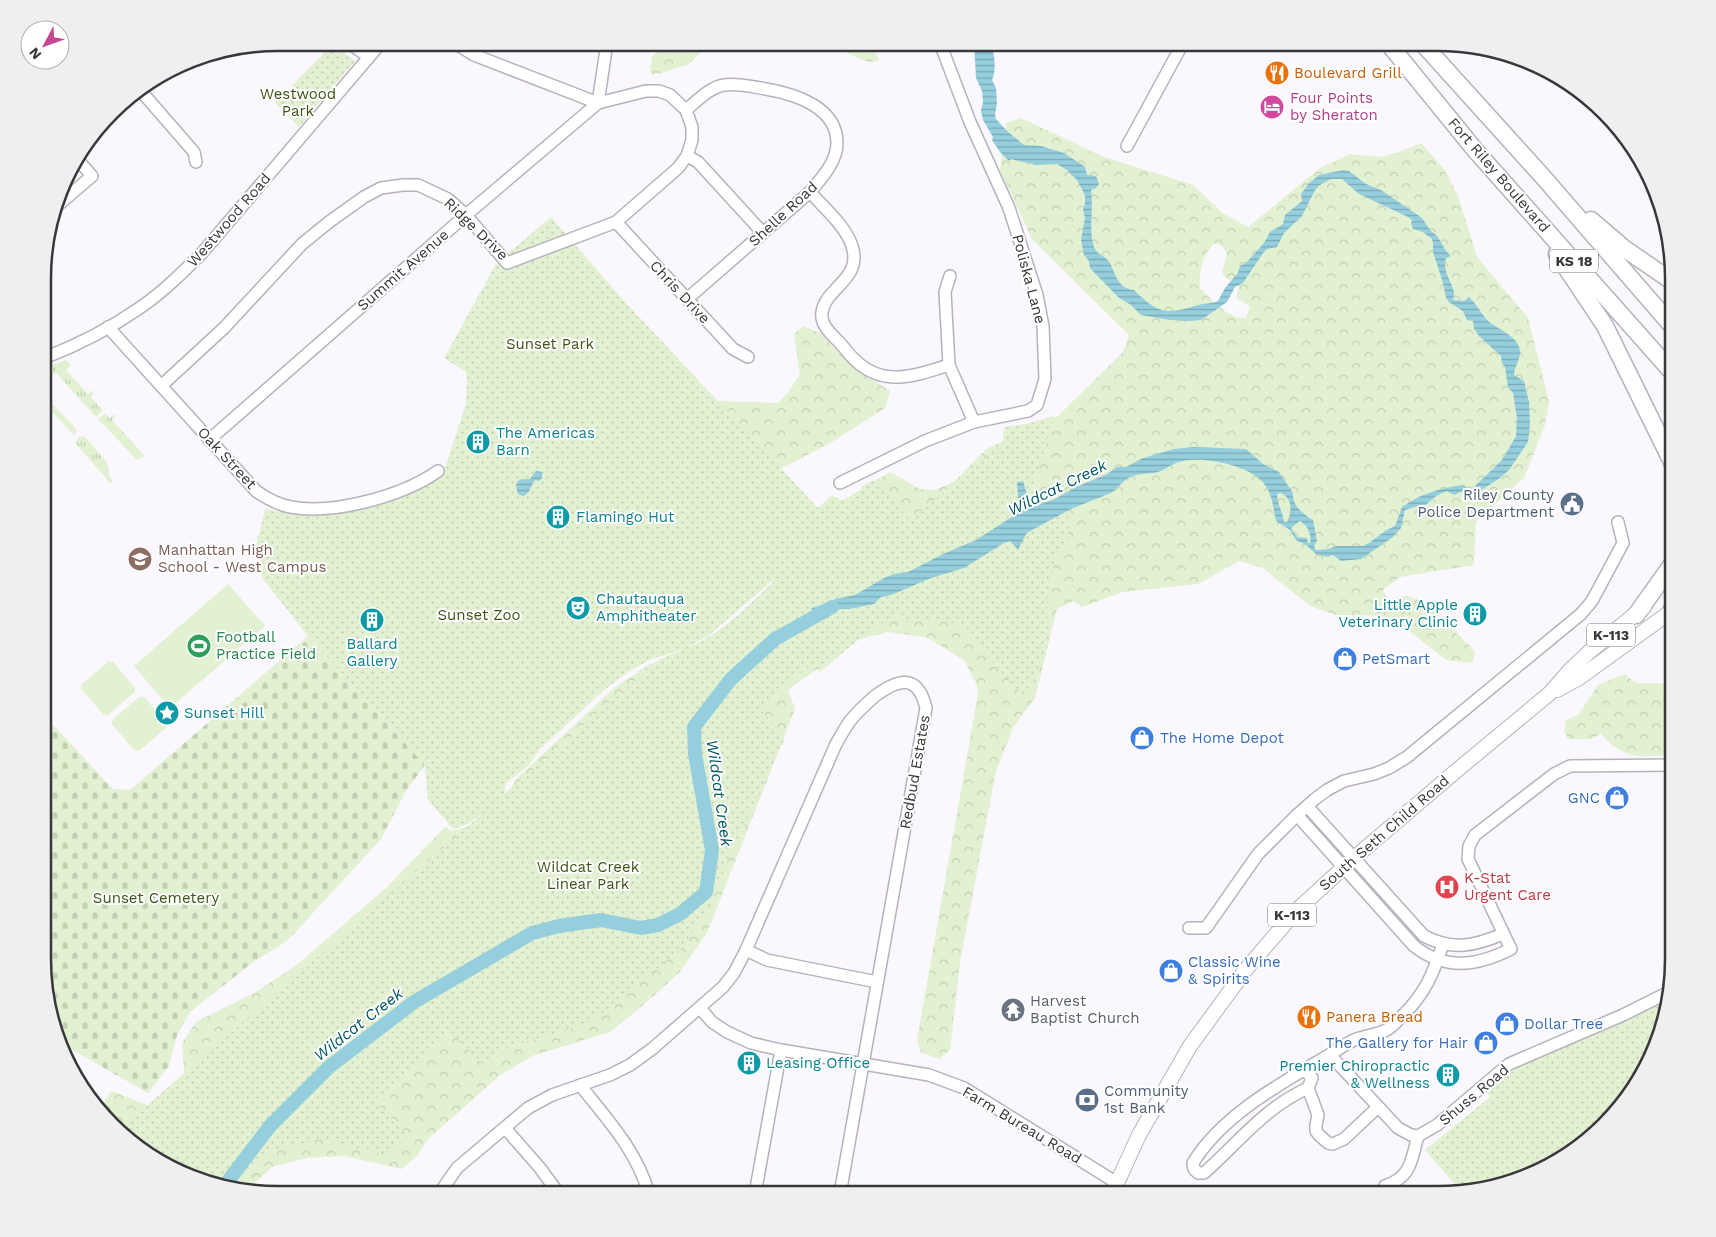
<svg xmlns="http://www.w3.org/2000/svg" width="1716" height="1237" font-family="'Work Sans',sans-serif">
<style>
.grass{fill:url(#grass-tufts)}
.forest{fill:url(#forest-crowns);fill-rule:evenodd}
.cemetery{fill:url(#cemetery-stones)}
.park{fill:url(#park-dots);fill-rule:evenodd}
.pitch{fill:#e2f1d1}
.water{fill:url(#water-rules);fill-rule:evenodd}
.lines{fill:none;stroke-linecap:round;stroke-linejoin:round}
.river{stroke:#95cedd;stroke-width:14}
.minor-casing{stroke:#b7b1bd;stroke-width:14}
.major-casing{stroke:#b7b1bd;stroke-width:16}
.highway-casing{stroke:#b7b1bd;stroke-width:19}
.minor{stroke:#fff;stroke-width:11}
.major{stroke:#fff;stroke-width:14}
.highway{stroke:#fff;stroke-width:16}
.labels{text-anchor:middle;stroke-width:4;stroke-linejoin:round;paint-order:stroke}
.shield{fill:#fff;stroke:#757376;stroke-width:1}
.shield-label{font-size:14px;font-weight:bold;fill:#3a373c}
.food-label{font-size:15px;fill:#c56008;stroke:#fff;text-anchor:start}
.park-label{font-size:15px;fill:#3e5415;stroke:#fff}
.hotel-label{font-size:15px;fill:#b23c85;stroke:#fff;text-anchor:start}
.street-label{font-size:15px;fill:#3a373c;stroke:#fff}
.culture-label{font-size:15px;fill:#0d838f;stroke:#fff;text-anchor:start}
.service-label{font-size:15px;fill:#4e5e75;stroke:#fff;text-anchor:end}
.education-label{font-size:15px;fill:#785e54;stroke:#fff;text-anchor:start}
.leisure-label{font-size:15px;fill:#27864d;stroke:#fff;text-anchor:start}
.shop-label{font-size:15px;fill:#366cbe;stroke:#fff;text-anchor:start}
.health-label{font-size:15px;fill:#be3a42;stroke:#fff;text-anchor:start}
.worship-label{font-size:15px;fill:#5b616d;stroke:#fff;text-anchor:start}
.water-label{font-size:16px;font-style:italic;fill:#005666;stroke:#fff}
.rim{fill:none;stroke:#3a373c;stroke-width:2.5}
</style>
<defs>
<pattern id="grass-tufts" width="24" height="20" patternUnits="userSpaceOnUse" patternTransform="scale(1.25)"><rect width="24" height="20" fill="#e2f1d1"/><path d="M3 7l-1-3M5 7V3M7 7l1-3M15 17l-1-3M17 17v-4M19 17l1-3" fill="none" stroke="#c3cfb4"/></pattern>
<pattern id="forest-crowns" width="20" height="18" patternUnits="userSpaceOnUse" patternTransform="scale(1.25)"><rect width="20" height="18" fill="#e2f1d1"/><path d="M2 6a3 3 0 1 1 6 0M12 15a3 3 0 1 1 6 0" fill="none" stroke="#c3cfb4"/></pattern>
<pattern id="cemetery-stones" width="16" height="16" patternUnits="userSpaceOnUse" patternTransform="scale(1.25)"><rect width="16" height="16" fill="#e2f1d1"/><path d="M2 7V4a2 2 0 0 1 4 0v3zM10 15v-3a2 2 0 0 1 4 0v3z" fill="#c3cfb4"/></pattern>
<pattern id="park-dots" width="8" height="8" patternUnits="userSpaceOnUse" patternTransform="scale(1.25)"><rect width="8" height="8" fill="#e2f1d1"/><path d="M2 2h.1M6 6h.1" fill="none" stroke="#c3cfb4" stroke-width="1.8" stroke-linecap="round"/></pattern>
<pattern id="water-rules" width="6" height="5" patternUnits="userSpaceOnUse" patternTransform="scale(1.25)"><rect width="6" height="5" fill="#95cedd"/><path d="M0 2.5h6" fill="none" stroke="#7ba8b4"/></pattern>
</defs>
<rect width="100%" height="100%" fill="#faf7fe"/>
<g class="grass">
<path d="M66,360L71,365L66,370L88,394L93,391H95L91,397L103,411L96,417L57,374L48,375L46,367Z"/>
<path d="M44,395L77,430L74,435L44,403Z"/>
<path d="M105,413L110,418L115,414L116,416L112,420L145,456L137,460L98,419Z"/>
<path d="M80,436L85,437L107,462L109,475L112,480L111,484L75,443Z"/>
</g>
<g class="forest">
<path d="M668,43H726L707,47L687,65L661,73L653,74L650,72L652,56Z"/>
<path d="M770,43H872L879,60C869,67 851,53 839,50L836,51L784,47Z"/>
<path d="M1021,118L1104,157L1193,185L1224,214L1248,227L1320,168L1350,154L1379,157L1399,152L1421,143L1444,169L1458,196L1477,257L1528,318L1549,401L1545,425L1524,478L1476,522L1474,565L1400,577L1383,590L1387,599L1408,596L1423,602L1469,645L1475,653L1472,663L1446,660L1403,626L1383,616L1336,615L1310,606L1263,568L1239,561L1198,584L1123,592L1082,607L1073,601L1057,609L1035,698L1014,726L996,771L960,962L950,1050L939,1059L921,1052L917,1040L978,694L976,683L964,660L926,637L888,632L857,640L788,690L795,709L707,933L680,972L648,1001L610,1032L532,1056L499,1076L427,1140L418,1155L402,1169L344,1156L306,1158L272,1167L247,1190L188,1177L134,1146L104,1111L105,1099L112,1091L162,1111L185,1085L182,1043L196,1022L254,993L298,964L386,888L445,827L451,831L472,826L503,802L517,778L614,688L650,664L697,651L783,580L649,333L718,401L778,403L786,395L800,375L794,334L804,326L820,333L848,363L890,391L885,408L832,442L771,474L815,517L890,472L920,489L936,490L955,481L986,449L1057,417L1123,352L1129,335L1032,239L1000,170L1006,123ZM1215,243L1222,246L1227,254L1222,272L1225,277L1239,286L1236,298L1250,306L1246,318C1231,321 1210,298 1200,288C1199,270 1202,255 1215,243Z"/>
<path d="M1624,674L1636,683H1673V753C1644,760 1621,758 1601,734L1590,739H1568L1564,731L1566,720L1578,715L1598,685Z"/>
</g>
<path class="cemetery" d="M308,636L425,765L406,791L381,839L288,940L252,963L190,1012L177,1035L169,1066L148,1093L69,1048L62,1040L44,989V715L113,789L130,790Z"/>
<g class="park">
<path d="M332,45L355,61L299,127L275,103Z"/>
<path d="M551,217L625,302L818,508L832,495L841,500L851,499L858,495L862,486L874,480L910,520L1003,443L1004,427L1026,424L1054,416L1033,491L1029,517L1066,503L1069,523L1067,541L1056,555L1048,594L1047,614L1051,631L1048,643L1033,681L1022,695L960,625L934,619L905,623L903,610L864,635L820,672L812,664L760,709L785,738L703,915L684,946L610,1008L593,1020L573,1028L508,1047L486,1067L450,1031L375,1101L408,1137L388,1156L321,1139L274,1149L254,1161L240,1189L188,1177L161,1161L127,1123L483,813L466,825L453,829L428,800L425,765L308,636L262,578L256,546L265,509L314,516L350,512L388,502L432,483L446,465L466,404L467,375L465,371L444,358L496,264ZM774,579L772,583C751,603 716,639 687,647L707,637ZM684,649L660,659L504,794L506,783L529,765L539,750L603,691L628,672L649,660Z"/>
<path d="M1667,999L1656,1049L1625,1103L1542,1170L1459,1189L1425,1150L1490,1097L1486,1092C1519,1059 1560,1051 1602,1032C1624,1022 1645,1010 1667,999Z"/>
</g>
<g class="pitch">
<path d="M228,584L265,626L170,708L134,666Z"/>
<path d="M109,661L113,662L135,688V692L108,715H104L81,689V685Z"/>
<path d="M139,697H144L166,723V728L139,751H135L112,724V720Z"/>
</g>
<g class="water">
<path d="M974,43H991C994,54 997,69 992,80L996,88L997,104L995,114L996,119L1007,131L1024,145L1041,146L1064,153L1085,167L1087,175L1096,176L1099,184L1096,188L1091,190C1094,208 1088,229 1094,247C1097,255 1106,256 1110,263C1116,276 1119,289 1134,290C1158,314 1166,315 1198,305C1205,303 1212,304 1218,301L1225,288L1238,273L1240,266L1246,263L1264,243L1270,232L1283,224L1285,215L1302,201L1301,194L1309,183L1319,175L1343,170L1349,171L1366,184L1381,190L1422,218L1430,230L1438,237L1446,251L1450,255V257L1446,258C1442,271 1451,280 1454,292C1454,295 1453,297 1453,300L1464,301L1469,297L1470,298C1477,305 1481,313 1487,320C1496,329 1520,336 1520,352C1520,361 1514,367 1514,375L1524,381L1529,402L1530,425L1528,442L1509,470L1500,478L1474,495H1469L1463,491L1454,495L1447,491L1436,496L1421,509L1418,506L1405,510L1401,528L1393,537L1361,559L1341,561L1333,555L1327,557L1316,554L1306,545L1296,540L1290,530L1276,521C1273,508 1273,496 1265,485C1252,465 1200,455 1179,462C1171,464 1165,470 1158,472C1148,474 1137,473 1128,478C1122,482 1117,489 1111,493L1071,509L1030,531L1026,534L1018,550L1010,541L1004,543L964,568L931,578L891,595L881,597L874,604L849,609H839L820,619L811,608L829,603L835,599L855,595L884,578L894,574L908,572L943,554L976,540L1015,515C1021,504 1017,494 1017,482L1023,481L1026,491L1034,506L1055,499L1076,487L1107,474L1117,467H1126L1143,458L1174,449L1194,447L1246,449L1263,464L1279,472L1293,493C1292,506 1303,514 1313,520L1317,541L1314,546L1316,550L1329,549L1336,546H1363L1369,543L1385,531L1395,526L1402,507C1420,494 1443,487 1464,485L1469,489L1474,487L1502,460L1516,436L1517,418L1513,393L1508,387L1505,367L1502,363L1501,356L1479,336L1474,329L1473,321L1467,320L1463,311L1449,302L1446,298L1443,283L1433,252V243L1432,239L1423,232L1413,229L1411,223L1412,220L1408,217L1359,194L1342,179H1331L1320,185L1315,190L1302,216L1284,233L1277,247L1267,249L1263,253L1243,283L1235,287L1227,302L1201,320L1188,321L1170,320L1141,315L1131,305L1118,297L1090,268L1089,261L1084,255L1081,240L1085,218L1083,210L1085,204V195L1077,180L1067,170L1057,164L1036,165L1011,159L1009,161L1000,152L992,140L993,137L983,120L981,111L983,102L982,91L976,78ZM1281,493C1293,499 1292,512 1287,522H1284C1283,512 1277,504 1277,494ZM1300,521C1307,524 1312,535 1310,543H1308L1307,538L1297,537L1291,528Z"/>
<path d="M536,471L542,472V478L539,481L535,480C530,486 531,493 523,496L518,494L516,486C517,477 524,480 530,479Z"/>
</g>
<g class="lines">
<path class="river" d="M225,1185L270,1126L329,1067L414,1002L532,933L559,926L601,920L641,928L658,925L680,914L706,892L712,850L695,754L694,727L731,679L775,639L832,607"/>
<defs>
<g id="minor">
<path d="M349,43L369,57"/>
<path d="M140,90L194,152L196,162"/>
<path d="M686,110C697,101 710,87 724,85C738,83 753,87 766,89C795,94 837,107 837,143C837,162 821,179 810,192L687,299"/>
<path d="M1127,146L1183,43"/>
<path d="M687,156L698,162L763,233"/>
<path d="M810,192C824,208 845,225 852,246C863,279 826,287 822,312C820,324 830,333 838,341C844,347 849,355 856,361C885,388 917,375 949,365"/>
<path d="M57,206L92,176L78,160"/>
<path d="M616,222L733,349L748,357"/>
<path d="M950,276L945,292L949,365L974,422"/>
<path d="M108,327L256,491C266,498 279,505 291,507C333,515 403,496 438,471"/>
<path d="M44,358C78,345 111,328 141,307C163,292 183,272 202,253L381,43"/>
<path d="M161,386L224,328L302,244L329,222L364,197L381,188L403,185H418L448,199L466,215L507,263L616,222L678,168L687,156L692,140V127L686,110L670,95L659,91H646L598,103L474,55L455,43"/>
<path d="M209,440L466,215L598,103L607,43"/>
<path d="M840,483L925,441L974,422L1028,411L1037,405L1045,379L1043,326L1037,295L1009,208L970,122L940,43"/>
<path d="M1307,806L1424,936C1453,951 1474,946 1503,934"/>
<path d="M1297,815L1414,946C1446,971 1477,966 1511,949L1468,859L1469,846L1475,835L1554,774L1570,766L1673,765"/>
<path d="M1189,928H1206L1258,854L1297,815L1315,799L1327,790L1344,781L1374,774L1389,768L1407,757L1581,614L1592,601L1623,543L1618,522"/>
<path d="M746,950L767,960L877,982"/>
<path d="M700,1008L712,1022L727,1032L751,1043L781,1050L929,1075L964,1088L1117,1183"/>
<path d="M1330,1055L1398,1128L1411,1135L1418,1136L1437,1125L1509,1064L1623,1015L1669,992"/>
<path d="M1304,1069L1312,1078L1308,1088C1264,1108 1239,1142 1204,1173H1198L1194,1169L1193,1163C1222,1115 1283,1082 1329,1055C1337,1050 1344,1045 1352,1041C1363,1035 1377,1036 1388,1029C1393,1026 1398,1020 1402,1016C1425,994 1433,974 1443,944"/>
<path d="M580,1085C607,1119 637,1151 649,1194"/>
<path d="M1308,1088L1318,1115L1316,1125V1131L1319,1135L1328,1143L1333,1144L1344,1139L1378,1107"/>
<path d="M505,1128L540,1168L559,1194"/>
<path d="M1385,1186C1412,1177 1411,1160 1418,1136"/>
<path d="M439,1194L457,1168L528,1108L552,1095L610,1075L630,1065L652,1049L723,987L734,973L746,950L836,744C840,737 845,728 850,721C857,712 867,703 875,696C899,678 918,674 926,708L840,1194"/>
<path d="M755,1194L781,1050"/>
</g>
<g id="major">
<path d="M1557,690L1579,678L1673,610"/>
<path d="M1112,1194L1139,1135L1190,1046L1247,968L1297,910L1354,858L1462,766L1549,694L1570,670L1589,652L1644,607"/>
</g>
<g id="highway">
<path d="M1388,43L1475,150L1673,373"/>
<path d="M1422,43L1544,178L1673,327"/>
<path d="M1591,220L1625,249L1673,282"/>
<path d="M1557,254L1605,326L1673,464"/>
<path d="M1671,611H1673"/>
<path d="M1636,615L1673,563"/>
</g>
</defs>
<use href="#minor" class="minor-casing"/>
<use href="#major" class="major-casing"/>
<use href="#highway" class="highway-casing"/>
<use href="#minor" class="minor"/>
<use href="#major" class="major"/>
<use href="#highway" class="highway"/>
</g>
<defs>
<symbol id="restaurant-disc" viewBox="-11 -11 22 22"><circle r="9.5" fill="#e8710a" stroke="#fff"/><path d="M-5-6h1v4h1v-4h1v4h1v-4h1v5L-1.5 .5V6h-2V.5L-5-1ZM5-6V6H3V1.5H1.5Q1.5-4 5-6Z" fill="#fff"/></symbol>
<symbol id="hotel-disc" viewBox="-11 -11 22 22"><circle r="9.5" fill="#d1479c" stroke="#fff"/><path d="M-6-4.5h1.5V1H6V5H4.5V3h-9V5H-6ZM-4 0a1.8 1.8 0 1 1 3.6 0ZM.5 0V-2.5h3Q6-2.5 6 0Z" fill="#fff"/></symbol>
<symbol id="building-disc" viewBox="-11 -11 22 22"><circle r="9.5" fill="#0f9aa8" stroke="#fff"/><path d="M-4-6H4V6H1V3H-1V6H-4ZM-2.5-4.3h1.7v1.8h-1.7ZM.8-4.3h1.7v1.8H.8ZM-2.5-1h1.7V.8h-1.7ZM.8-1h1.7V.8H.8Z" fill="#fff"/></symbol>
<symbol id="civic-disc" viewBox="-11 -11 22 22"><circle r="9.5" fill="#5c6f8a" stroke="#fff"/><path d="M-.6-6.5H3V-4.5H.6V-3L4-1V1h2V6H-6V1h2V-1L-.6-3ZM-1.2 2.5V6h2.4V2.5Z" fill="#fff"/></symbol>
<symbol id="school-disc" viewBox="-11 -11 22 22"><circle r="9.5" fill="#8d6e63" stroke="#fff"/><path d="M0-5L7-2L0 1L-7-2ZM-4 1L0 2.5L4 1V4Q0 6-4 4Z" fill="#fff"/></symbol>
<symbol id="theatre-disc" viewBox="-11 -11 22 22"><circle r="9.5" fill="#0f9aa8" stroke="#fff"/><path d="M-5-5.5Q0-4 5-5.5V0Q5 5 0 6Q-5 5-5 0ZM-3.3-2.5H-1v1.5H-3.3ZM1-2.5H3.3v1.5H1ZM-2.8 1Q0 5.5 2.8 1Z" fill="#fff"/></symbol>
<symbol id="stadium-disc" viewBox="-11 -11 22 22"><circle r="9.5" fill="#2e9e5b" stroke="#fff"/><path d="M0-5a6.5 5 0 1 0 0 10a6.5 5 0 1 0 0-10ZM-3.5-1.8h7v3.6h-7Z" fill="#fff"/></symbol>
<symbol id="shop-disc" viewBox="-11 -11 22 22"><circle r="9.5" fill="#3f7fe0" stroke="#fff"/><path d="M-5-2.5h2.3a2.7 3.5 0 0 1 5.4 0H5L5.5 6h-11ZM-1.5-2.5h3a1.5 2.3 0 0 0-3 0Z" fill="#fff"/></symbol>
<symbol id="sight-disc" viewBox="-11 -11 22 22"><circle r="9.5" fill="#0f9aa8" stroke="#fff"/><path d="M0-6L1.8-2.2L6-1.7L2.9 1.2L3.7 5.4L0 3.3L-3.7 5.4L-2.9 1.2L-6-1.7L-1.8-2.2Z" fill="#fff"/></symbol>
<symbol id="hospital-disc" viewBox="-11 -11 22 22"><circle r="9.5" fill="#e0444e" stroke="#fff"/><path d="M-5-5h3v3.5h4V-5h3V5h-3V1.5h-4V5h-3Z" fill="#fff"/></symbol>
<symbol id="temple-disc" viewBox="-11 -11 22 22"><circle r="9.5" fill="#6b7280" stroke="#fff"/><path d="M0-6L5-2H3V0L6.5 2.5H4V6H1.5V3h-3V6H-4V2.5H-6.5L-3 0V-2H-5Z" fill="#fff"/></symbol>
<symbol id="bank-disc" viewBox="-11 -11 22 22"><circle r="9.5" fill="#5c6f8a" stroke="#fff"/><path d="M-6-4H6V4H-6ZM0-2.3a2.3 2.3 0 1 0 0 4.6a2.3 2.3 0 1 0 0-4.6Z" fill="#fff"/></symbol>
</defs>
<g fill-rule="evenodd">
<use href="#restaurant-disc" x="1263" y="59" width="28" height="28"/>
<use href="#hotel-disc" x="1258" y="93" width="28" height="28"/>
<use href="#building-disc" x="464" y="428" width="28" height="28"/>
<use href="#civic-disc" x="1558" y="490" width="28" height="28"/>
<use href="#building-disc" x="544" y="503" width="28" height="28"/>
<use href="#school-disc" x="126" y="545" width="28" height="28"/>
<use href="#theatre-disc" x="564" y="594" width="28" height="28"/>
<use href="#building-disc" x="1461" y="600" width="28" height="28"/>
<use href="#building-disc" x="358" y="606" width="28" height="28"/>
<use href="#stadium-disc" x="185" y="632" width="28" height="28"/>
<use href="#shop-disc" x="1331" y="645" width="28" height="28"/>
<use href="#sight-disc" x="153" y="699" width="28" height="28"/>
<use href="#shop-disc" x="1128" y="724" width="28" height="28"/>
<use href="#shop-disc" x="1603" y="784" width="28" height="28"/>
<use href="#hospital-disc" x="1433" y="873" width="28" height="28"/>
<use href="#shop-disc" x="1157" y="957" width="28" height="28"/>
<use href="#temple-disc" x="999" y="996" width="28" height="28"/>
<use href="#restaurant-disc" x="1295" y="1003" width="28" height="28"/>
<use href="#shop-disc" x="1493" y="1010" width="28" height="28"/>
<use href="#shop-disc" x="1472" y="1029" width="28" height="28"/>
<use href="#building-disc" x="735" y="1049" width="28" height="28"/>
<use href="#building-disc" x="1434" y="1061" width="28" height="28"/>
<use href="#bank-disc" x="1073" y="1086" width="28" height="28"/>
</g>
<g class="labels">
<g class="shield">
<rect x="1550" y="249.5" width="48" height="23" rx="4"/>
<rect x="1587" y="623.5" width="48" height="23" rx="4"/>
<rect x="1268" y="903.5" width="48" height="23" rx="4"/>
</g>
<g class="shield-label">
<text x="1574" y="266">KS 18</text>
<text x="1611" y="640">K-113</text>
<text x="1292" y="920">K-113</text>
</g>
<g class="food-label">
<text x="1294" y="78">Boulevard Grill</text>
<text x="1326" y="1022">Panera Bread</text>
</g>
<g class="park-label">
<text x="298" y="99">Westwood<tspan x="298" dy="17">Park</tspan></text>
<text x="550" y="349">Sunset Park</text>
<text x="479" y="620">Sunset Zoo</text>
<text x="588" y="872">Wildcat Creek<tspan x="588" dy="17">Linear Park</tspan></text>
<text x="156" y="903">Sunset Cemetery</text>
</g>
<g class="hotel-label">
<text x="1290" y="103">Four Points<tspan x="1290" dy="17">by Sheraton</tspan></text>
</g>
<g class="street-label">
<text transform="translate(1499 175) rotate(49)" y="5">Fort Riley Boulevard</text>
<text transform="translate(783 214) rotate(-43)" y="5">Shelle Road</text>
<text transform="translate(229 220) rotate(-49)" y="5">Westwood Road</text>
<text transform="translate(476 229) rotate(44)" y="5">Ridge Drive</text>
<text transform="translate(403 270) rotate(-41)" y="5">Summit Avenue</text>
<text transform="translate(1029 279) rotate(75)" y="5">Poliska Lane</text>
<text transform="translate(680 292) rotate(47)" y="5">Chris Drive</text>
<text transform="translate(227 458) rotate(47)" y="5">Oak Street</text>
<text transform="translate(915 772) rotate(-80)" y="5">Redbud Estates</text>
<text transform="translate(1384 833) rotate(-41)" y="5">South Seth Child Road</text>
<text transform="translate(1474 1095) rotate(-40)" y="5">Shuss Road</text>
<text transform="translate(1022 1125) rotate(31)" y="5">Farm Bureau Road</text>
</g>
<g class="culture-label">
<text x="496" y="438">The Americas<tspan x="496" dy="17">Barn</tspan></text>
<text x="576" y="522">Flamingo Hut</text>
<text x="596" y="604">Chautauqua<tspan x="596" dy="17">Amphitheater</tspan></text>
<text x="1458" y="610" text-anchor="end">Little Apple<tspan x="1458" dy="17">Veterinary Clinic</tspan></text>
<text x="372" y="649" text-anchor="middle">Ballard<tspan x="372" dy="17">Gallery</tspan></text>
<text x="184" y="718">Sunset Hill</text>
<text x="766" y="1068">Leasing Office</text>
<text x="1430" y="1071" text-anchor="end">Premier Chiropractic<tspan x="1430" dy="17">&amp; Wellness</tspan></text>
</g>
<g class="service-label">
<text x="1554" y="500">Riley County<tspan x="1554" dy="17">Police Department</tspan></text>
<text x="1104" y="1096" text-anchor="start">Community<tspan x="1104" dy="17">1st Bank</tspan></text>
</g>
<g class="education-label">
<text x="158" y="555">Manhattan High<tspan x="158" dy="17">School - West Campus</tspan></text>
</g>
<g class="leisure-label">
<text x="216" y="642">Football<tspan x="216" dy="17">Practice Field</tspan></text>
</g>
<g class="shop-label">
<text x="1362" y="664">PetSmart</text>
<text x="1160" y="743">The Home Depot</text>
<text x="1600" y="803" text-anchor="end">GNC</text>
<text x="1188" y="967">Classic Wine<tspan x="1188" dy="17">&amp; Spirits</tspan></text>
<text x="1524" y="1029">Dollar Tree</text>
<text x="1468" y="1048" text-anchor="end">The Gallery for Hair</text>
</g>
<g class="health-label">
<text x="1464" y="883">K-Stat<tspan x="1464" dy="17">Urgent Care</tspan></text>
</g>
<g class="worship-label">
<text x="1030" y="1006">Harvest<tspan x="1030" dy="17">Baptist Church</tspan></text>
</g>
<g class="water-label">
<text transform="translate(1057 487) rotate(-26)" y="6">Wildcat Creek</text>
<text transform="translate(720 793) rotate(82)" y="6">Wildcat Creek</text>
<text transform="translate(358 1024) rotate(-38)" y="6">Wildcat Creek</text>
</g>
</g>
<path d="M0 0H1716V1237H0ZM278 51H1438A227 227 0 0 1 1665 278V959A227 227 0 0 1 1438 1186H278A227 227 0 0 1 51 959V278A227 227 0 0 1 278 51Z" fill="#efefef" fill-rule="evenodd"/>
<path class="rim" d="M278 51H1438A227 227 0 0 1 1665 278V959A227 227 0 0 1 1438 1186H278A227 227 0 0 1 51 959V278A227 227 0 0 1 278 51Z"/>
<g transform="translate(45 45) rotate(229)"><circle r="24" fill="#ffffff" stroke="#b0afb1"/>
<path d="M0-4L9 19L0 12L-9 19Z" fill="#c64691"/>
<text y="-8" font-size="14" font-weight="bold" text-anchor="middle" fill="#3a373c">N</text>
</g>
</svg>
